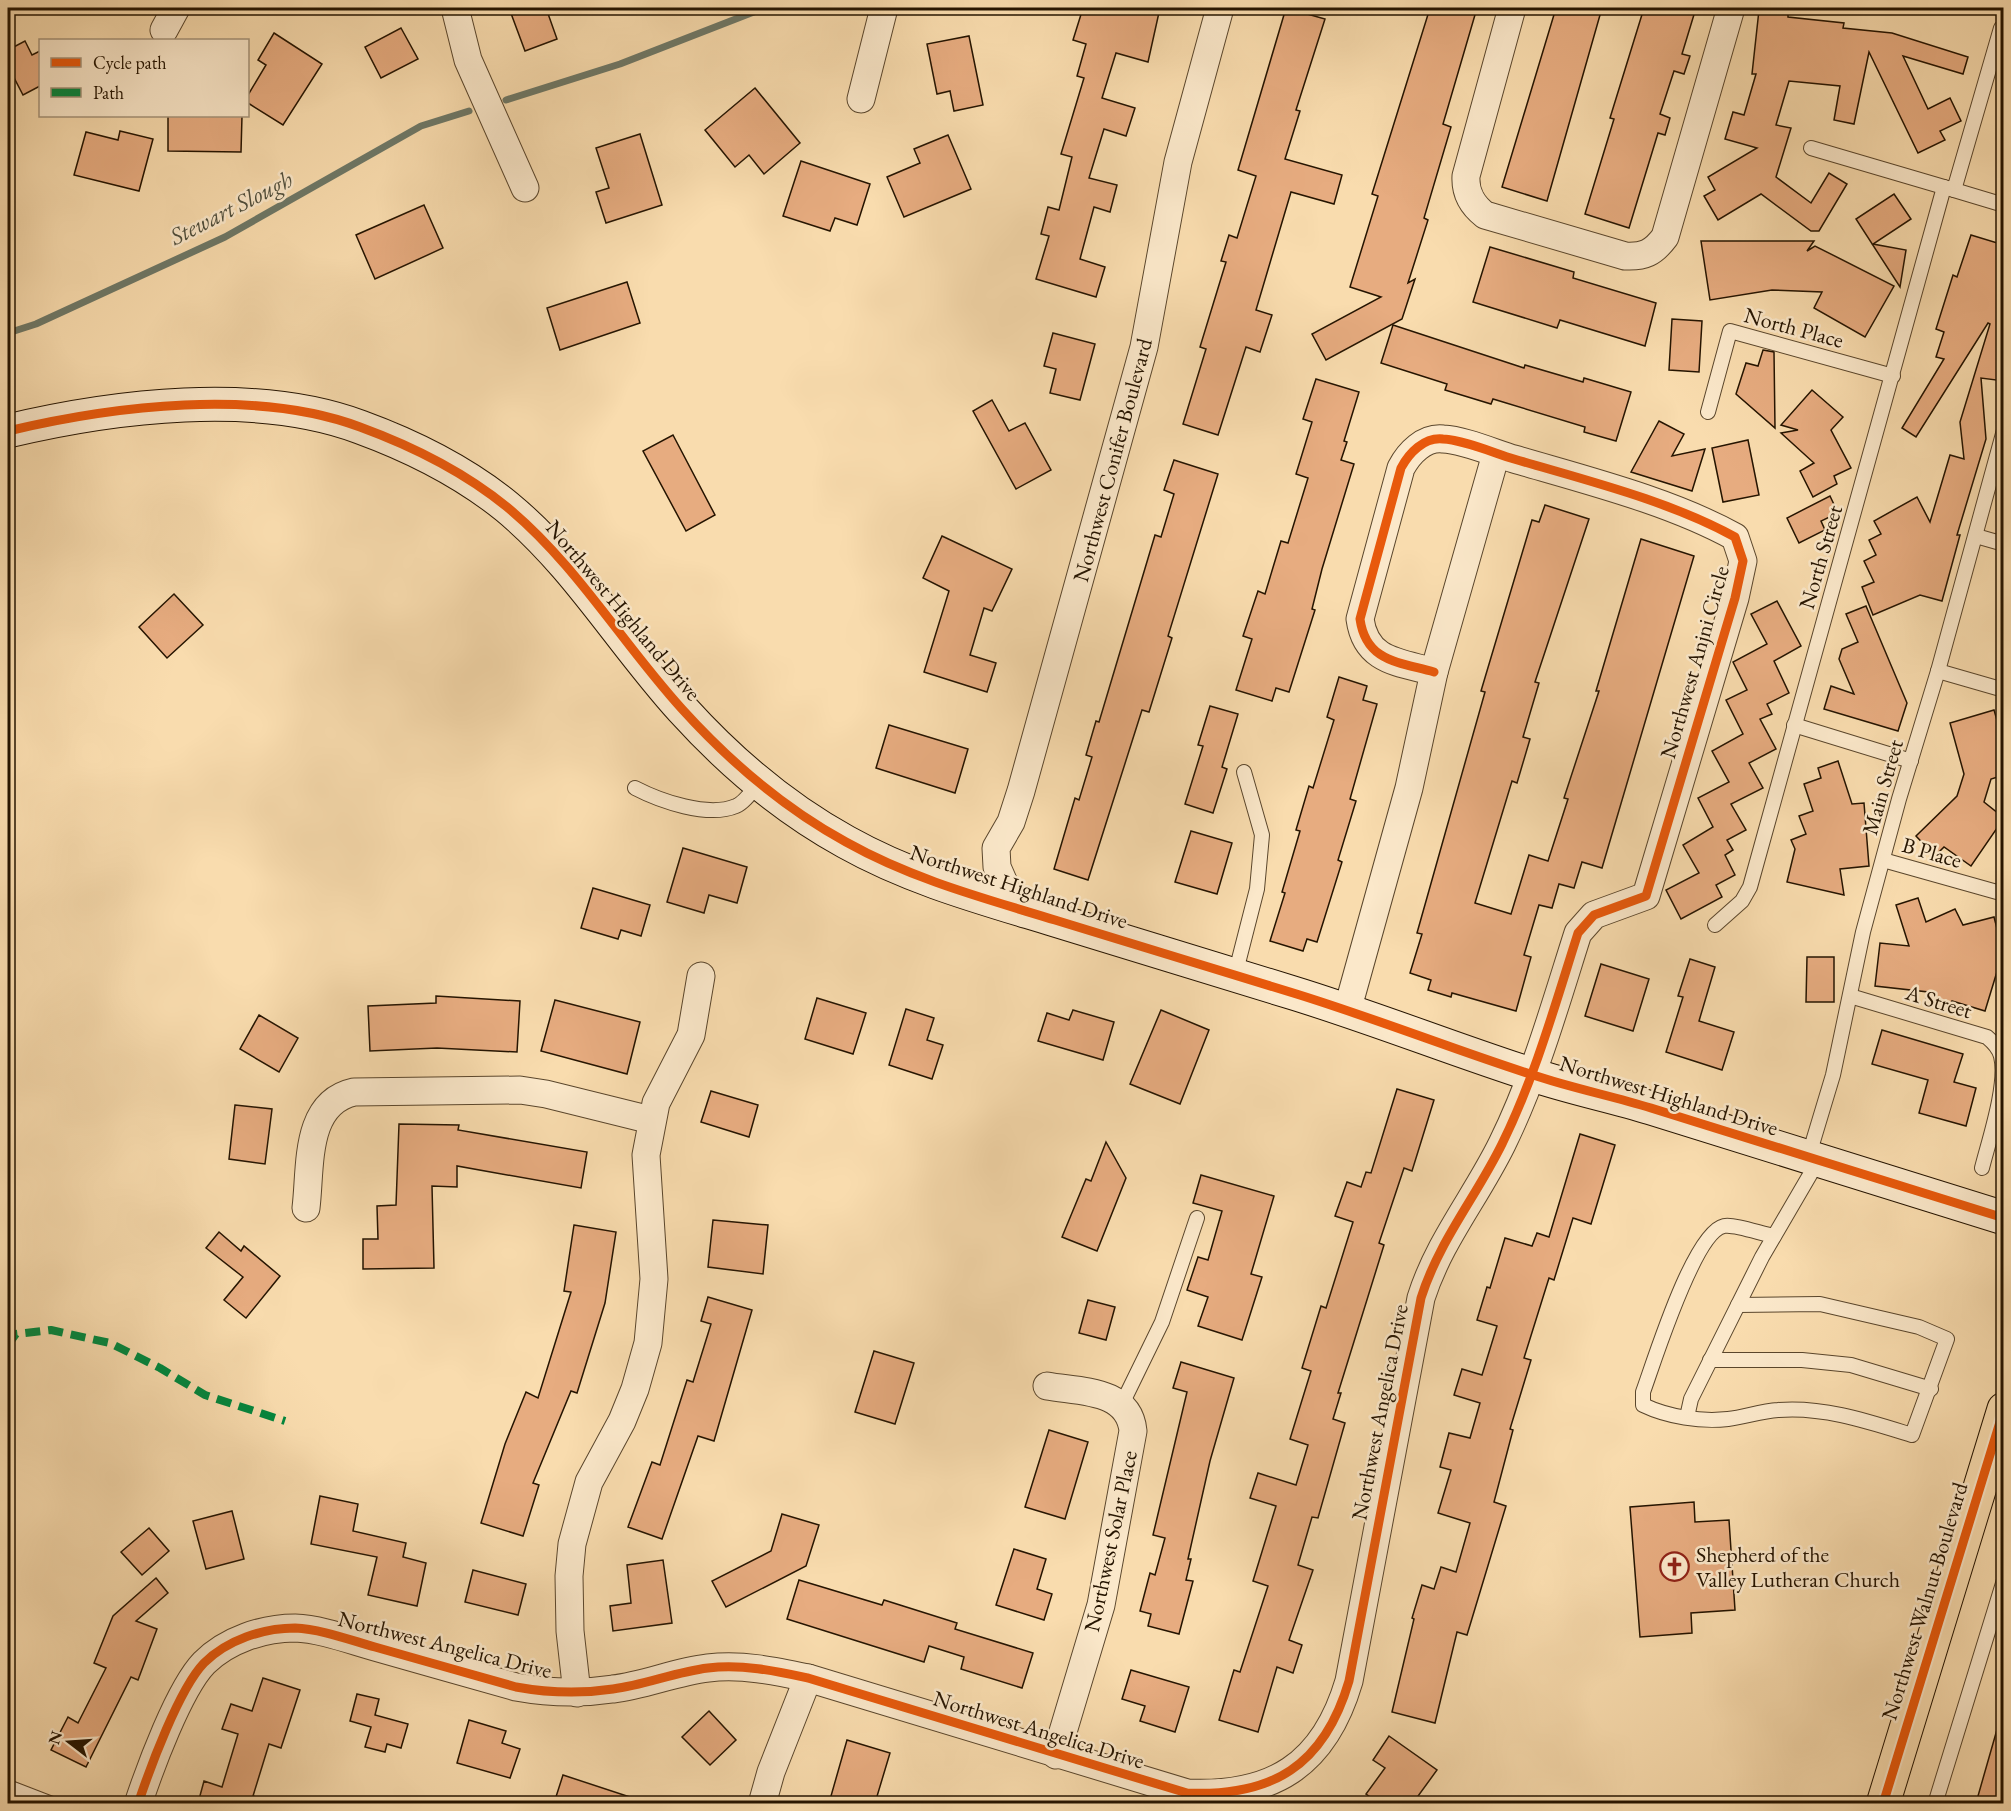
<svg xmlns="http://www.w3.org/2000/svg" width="2011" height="1811" font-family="'EB Garamond',serif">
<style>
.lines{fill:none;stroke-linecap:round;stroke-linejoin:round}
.stream{stroke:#6e7867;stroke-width:7}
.building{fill:#e7ac80;stroke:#251400;stroke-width:1.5}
.lane-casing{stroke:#5a462c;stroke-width:16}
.street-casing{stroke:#5a462c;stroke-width:29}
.secondary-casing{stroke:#251400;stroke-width:35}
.primary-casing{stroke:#251400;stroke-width:35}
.lane{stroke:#fbe8ca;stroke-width:14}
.street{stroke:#fbe8ca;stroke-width:27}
.secondary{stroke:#fbe8ca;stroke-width:33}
.primary{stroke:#f9dcae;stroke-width:33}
.quiet{stroke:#00873e;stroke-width:8;stroke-dasharray:15 8;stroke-linecap:butt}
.cycleway-casing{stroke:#fbe8ca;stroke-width:13}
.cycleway{stroke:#e8590c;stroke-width:9}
.labels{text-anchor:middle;stroke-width:5;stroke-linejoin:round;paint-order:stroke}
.street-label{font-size:22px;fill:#251400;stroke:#fbe8ca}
.poi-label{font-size:22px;fill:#251400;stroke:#fbe8ca;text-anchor:start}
.water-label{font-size:24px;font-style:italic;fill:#4f4e3c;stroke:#fbe8ca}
</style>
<rect width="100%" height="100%" fill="#f9dcae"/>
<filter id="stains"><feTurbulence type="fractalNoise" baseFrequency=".00333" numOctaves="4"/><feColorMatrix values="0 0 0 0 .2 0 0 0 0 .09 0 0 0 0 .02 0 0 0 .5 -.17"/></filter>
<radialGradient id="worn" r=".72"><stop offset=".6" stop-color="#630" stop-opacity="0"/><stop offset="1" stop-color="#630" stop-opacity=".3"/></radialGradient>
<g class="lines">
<g class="stream">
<path d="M506,100L620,64L764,8"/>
<path d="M8,333L36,324L225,237L421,126L469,111"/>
</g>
</g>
<g class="building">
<path d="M509,8H546L557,39L525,51Z"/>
<path d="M1083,8H1160L1148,62L1116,53L1102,98L1135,108L1126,136L1104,129L1089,178L1117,185L1110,212L1094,207L1080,259L1105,267L1096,297L1036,279L1049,236L1041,234L1048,207L1059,210L1072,157L1061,154L1084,78L1077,76L1086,44L1073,40Z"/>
<path d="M1286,8L1325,19L1296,110L1300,111L1285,159L1342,175L1334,204L1291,192L1256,310L1272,315L1260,352L1246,347L1218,435L1183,424L1206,349L1200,347L1226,262L1221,261L1229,235L1237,238L1256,176L1238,170Z"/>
<path d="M1430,8H1477L1443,124L1451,127L1424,218L1428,220L1408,283L1415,279L1402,319L1326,360L1312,334L1381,297L1350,287L1378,196L1372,194Z"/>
<path d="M1556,8H1602L1547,201L1502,187Z"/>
<path d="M1644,8H1696L1682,54L1690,56L1684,74L1674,71L1660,114L1670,118L1665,135L1658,133L1629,228L1585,214L1614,119L1610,118Z"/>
<path d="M1759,10L1788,12V17L1844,23L1843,28L1892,33L1968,57L1963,74L1903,56L1928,109L1950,98L1961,121L1940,131L1945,140L1918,153L1869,52L1854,124L1834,120L1840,86L1789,81L1776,125L1791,128L1776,177L1811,203L1829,173L1847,184L1819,231H1811L1761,194L1718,220L1704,196L1715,190L1708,177L1757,148L1725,139L1733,112L1744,115L1756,74H1752Z"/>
<path d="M401,28L418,59L381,78L365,47Z"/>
<path d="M274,33L322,64L283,125L248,103V95L266,65L258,60Z"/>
<path d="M969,36L983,105L954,111L950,91L937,94L927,44Z"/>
<path d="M25,41L32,55L40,51V86L23,95L8,66V50Z"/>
<path d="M755,88L800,143L764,174L749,155L735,167L705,130Z"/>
<path d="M168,116H242L241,152L168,151Z"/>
<path d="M120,131L153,139L139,191L74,175L86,132L118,140Z"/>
<path d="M640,134L662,205L606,223L596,192L609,188L596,148Z"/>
<path d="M948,135L971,189L904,217L887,177L920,163L914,149Z"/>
<path d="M801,161L870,184L857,225L835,218L830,231L783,216Z"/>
<path d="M1894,194L1911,219L1873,244L1906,250L1900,287L1856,219Z"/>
<path d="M424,205L443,248L375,279L356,235Z"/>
<path d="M1971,235L2004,245V381L1981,378L1986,439L1957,535H1960L1942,601L1920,595L1873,615L1862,587L1874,582L1864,561L1876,555L1869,540L1881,534L1874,521L1917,497L1930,522L1950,455L1964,459L1960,422L1990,324L1988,323L1916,437L1902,428L1944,359L1936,357L1944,332L1936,329L1953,275L1957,277Z"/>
<path d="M1701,241H1814L1807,251L1815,246L1894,286L1865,337L1814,308L1822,292L1772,290L1710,300Z"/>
<path d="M1490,247L1574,272L1573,278L1656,303L1645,346L1560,320L1557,328L1473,302Z"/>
<path d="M627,282L640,323L560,350L547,308Z"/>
<path d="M1672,319L1702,321L1699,372L1669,370Z"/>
<path d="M1393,325L1524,368L1525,365L1583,382L1584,378L1631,392L1616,441L1584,432L1585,427L1493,399L1491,404L1445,390L1447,384L1381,363Z"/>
<path d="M1053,333L1095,344L1080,400L1050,393L1056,369L1044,366Z"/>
<path d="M1763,350L1774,352L1775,428L1736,394L1746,363L1758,366Z"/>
<path d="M1316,379L1359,392L1344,441L1347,442L1341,460L1354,464L1322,569L1312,609L1315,610L1289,692L1276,688L1272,701L1236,690L1252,639L1243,636L1258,591L1265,594L1281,541L1288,543L1308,478L1296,474L1312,422L1303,419Z"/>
<path d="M1812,390L1843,417L1831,430L1851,468L1834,476L1837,484L1813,497L1800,471L1814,463L1781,433L1798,430L1781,425Z"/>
<path d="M992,400L1009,431L1025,423L1051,470L1016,489L973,411Z"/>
<path d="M1659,421L1684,434L1672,456L1705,449L1692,491L1631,472Z"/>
<path d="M673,435L715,515L686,531L643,451Z"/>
<path d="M1748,440L1759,495L1723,502L1712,448Z"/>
<path d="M1174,460L1218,474L1168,636L1172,638L1149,712L1142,710L1088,880L1054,869L1075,798L1079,800L1092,757L1086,755L1096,721L1099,722L1155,535L1161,537L1174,494L1164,490Z"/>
<path d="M1830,496L1838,513L1821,521L1825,530L1799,543L1787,518Z"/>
<path d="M1545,505L1589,519L1535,682L1539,683L1523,737L1530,739L1517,783L1512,781L1475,903L1511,914L1529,855L1548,861L1568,799L1564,798L1599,691H1596L1641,539L1694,556L1602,868L1582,862L1574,888L1559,884L1552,908L1539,905L1524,955L1531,957L1516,1011L1452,993L1451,997L1428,990L1431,980L1410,973L1422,934L1417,933L1485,692L1481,691L1532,520L1539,522Z"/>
<path d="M942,536L1012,569L992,611L984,608L970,655L996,663L987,692L924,672L949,591L923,578Z"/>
<path d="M174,594L203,625L167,658L139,627Z"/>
<path d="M1777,601L1801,646L1774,661L1789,693L1767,704L1772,714L1760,719L1776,749L1749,763L1763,788L1731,804L1746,830L1727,840L1733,850L1725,855L1735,875L1716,885L1722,897L1681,919L1666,890L1699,873L1683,845L1713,827L1698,798L1729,782L1712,751L1743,734L1726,700L1747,690L1733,662L1767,644L1751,614Z"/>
<path d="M1866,606L1907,703L1898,731L1824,709L1831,686L1854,694L1839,659L1842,649L1858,642L1846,614Z"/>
<path d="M1339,677L1367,686L1363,700L1377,704L1350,799L1356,801L1338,860L1342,862L1317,942L1307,939L1303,951L1270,941L1285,893L1282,892L1300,831L1296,830L1309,786L1313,788L1334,720L1327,717Z"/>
<path d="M1210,706L1238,714L1222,767L1227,769L1213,813L1185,804L1203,746L1198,745Z"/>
<path d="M1994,710L2004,744V775L1991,779L1984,802L2004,818L1971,866L1944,847L1935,856L1916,836L1957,796L1964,774L1950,723Z"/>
<path d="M889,725L968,749L955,793L876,768Z"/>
<path d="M1838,761L1852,804L1864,803L1869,866L1840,869L1844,895L1787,882L1795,849L1791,840L1806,834L1799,816L1813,811L1804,784L1821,778L1818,768Z"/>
<path d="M1191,831L1232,843L1217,894L1175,882Z"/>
<path d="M683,848L747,867L737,903L709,895L704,913L667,902Z"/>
<path d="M593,888L650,905L641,936L621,930L618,939L581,928Z"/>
<path d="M1918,898L1926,922L1955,909L1963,925L1994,917L2003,952L1985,1011L1952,1001L1950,1005L1926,998L1928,992L1875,986L1880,943L1909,946L1896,905Z"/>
<path d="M1807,957H1834V1002H1806Z"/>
<path d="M1690,959L1715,967L1699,1021L1734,1032L1722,1070L1666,1052L1683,997L1678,996Z"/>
<path d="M1601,964L1649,979L1633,1031L1585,1016Z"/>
<path d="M436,996L520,1001L517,1052L437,1048L370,1051L368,1006L436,1003Z"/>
<path d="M817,998L866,1013L853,1054L805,1039Z"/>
<path d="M555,1000L640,1022L627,1074L541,1051Z"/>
<path d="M906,1009L934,1018L927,1040L943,1045L932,1079L889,1065Z"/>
<path d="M1073,1010L1114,1022L1103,1060L1038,1041L1047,1013L1069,1020Z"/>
<path d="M1161,1010L1209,1030L1180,1104L1130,1084Z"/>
<path d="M259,1015L298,1038L279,1072L240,1049Z"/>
<path d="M1882,1030L1963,1054L1954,1082L1976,1088L1966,1126L1919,1113L1928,1080L1872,1064Z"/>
<path d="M1397,1089L1434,1100L1412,1171L1404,1168L1379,1243L1384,1245L1338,1393H1341L1333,1419L1345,1423L1318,1518L1312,1517L1298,1565L1313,1570L1289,1640L1302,1645L1293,1673L1277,1667L1258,1732L1219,1720L1234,1670L1240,1672L1268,1586L1253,1581L1276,1506L1250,1498L1258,1473L1296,1485L1308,1445L1290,1439L1311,1371L1302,1368L1321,1306L1326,1308L1353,1222L1335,1216L1347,1182L1361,1187L1366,1172L1371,1173Z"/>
<path d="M711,1091L758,1105L749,1137L701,1122Z"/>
<path d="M235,1105L272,1109L265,1164L229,1159Z"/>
<path d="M399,1124L459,1125L458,1130L587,1152L581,1188L457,1166V1187L432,1186L434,1268L363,1269V1239H378L377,1206L396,1205Z"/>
<path d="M1580,1134L1615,1145L1591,1224L1573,1218L1554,1280L1549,1278L1524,1358L1531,1360L1510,1429L1513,1430L1494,1502L1506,1506L1467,1635L1457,1632L1435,1723L1392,1712L1414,1619L1412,1618L1422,1585L1434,1589L1441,1567L1456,1572L1470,1523L1438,1513L1451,1470L1440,1467L1449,1433L1470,1438L1480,1403L1454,1395L1462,1369L1482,1375L1497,1326L1477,1320L1487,1287L1490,1288L1505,1238L1532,1246L1537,1233L1549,1237Z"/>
<path d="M1106,1142L1126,1178L1097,1251L1062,1237L1086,1179L1091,1181Z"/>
<path d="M1201,1175L1274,1196L1251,1274L1262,1277L1242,1340L1198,1326L1208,1297L1187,1290L1198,1257L1208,1260L1222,1211L1193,1203Z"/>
<path d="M713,1220L768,1225L763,1274L708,1267Z"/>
<path d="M574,1225L616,1232L605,1303L577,1393L571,1391L533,1483L539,1485L523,1536L481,1523L505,1444L526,1392L538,1398L571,1292L564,1291Z"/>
<path d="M219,1232L241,1251L244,1246L280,1276L246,1318L224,1300L243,1277L206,1248Z"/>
<path d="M708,1297L752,1310L714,1441L698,1436L662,1539L628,1527L652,1462L660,1465L687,1380L693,1382L711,1324L701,1321Z"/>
<path d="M1088,1300L1115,1307L1106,1340L1079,1333Z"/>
<path d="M874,1351L914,1363L895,1424L855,1412Z"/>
<path d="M1181,1362L1234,1378L1210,1461L1188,1559H1191L1186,1580L1193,1581L1179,1634L1148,1626L1151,1614L1140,1611L1150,1573L1155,1575L1165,1538L1153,1535L1187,1392L1173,1388Z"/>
<path d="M1049,1430L1088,1442L1065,1519L1025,1507Z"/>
<path d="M320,1496L358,1504L353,1531L406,1543L403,1557L426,1563L417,1606L368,1595L377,1557L311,1544Z"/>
<path d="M1694,1502L1695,1522L1729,1520L1735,1610L1691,1613L1692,1633L1640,1637L1630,1507Z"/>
<path d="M232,1511L244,1559L206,1569L193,1521Z"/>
<path d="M782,1514L819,1525L806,1566L726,1607L712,1581L771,1551Z"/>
<path d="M149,1528L169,1551L142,1575L121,1552Z"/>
<path d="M1014,1549L1046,1559L1037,1589L1052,1594L1044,1620L996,1605Z"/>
<path d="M663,1560L672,1623L613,1631L610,1606L631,1603L627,1565Z"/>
<path d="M473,1570L526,1584L518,1615L465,1602Z"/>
<path d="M156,1578L168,1593L136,1621L157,1629L138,1680L131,1677L86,1767L51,1750L68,1717L78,1723L106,1668L94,1663L113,1616Z"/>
<path d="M799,1580L882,1605L884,1600L957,1623L955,1629L1033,1653L1022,1688L961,1669L964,1657L929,1646L924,1662L787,1619Z"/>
<path d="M1131,1670L1189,1687L1175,1732L1140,1721L1145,1706L1122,1699Z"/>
<path d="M263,1678L300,1690L281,1748L269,1744L253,1796L263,1799L262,1803H198L204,1781L222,1787L238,1734L222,1729L231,1704L252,1711Z"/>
<path d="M357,1694L379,1699L375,1715L408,1724L401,1748L387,1744L385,1752L365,1747L371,1727L350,1721Z"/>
<path d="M709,1711L736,1740L710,1765L682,1737Z"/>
<path d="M469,1720L506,1731L502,1743L520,1749L510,1778L457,1763Z"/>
<path d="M1998,1726H2004V1803H1976Z"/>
<path d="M1389,1736L1437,1770L1413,1803H1379L1366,1794L1385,1768L1373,1760Z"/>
<path d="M847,1740L890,1753L875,1803H829Z"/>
<path d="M563,1775L639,1800L638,1803H554Z"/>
</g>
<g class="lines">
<defs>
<g id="lane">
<path d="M1811,148L1954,190L2001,28"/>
<path d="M1954,190L2004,205"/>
<path d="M1708,412L1730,331L1893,376"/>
<path d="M1976,536L2004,544"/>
<path d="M1938,671L2004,690"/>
<path d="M1794,725L1911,761"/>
<path d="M635,788C660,801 708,818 736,806C744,803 753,790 759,783"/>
<path d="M1883,860L2004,894"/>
<path d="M1715,925L1742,901L1750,887L1944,187"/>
<path d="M1235,975L1257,889L1262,835L1244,772"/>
<path d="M1850,996L1987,1037C1993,1042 1999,1048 2001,1056C2008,1084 1989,1140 1982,1168"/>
<path d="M1808,1158L1833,1075L1863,932L1899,799L1938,671L2004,430"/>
<path d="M1738,1305L1820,1304L1919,1327L1947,1339L1912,1435C1870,1422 1823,1406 1778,1410C1761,1411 1745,1417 1728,1419C1701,1422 1668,1417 1643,1405V1392C1654,1362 1694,1232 1724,1226C1735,1224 1762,1234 1774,1236"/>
<path d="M1710,1360H1802L1851,1365L1931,1389"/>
<path d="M1122,1404L1162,1322L1197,1218"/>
<path d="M1687,1417L1691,1399L1762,1257L1818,1161"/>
<path d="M8,1787L52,1804"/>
<path d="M1935,1804L2004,1580"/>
</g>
<g id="street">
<path d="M455,8L468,60L525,188"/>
<path d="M1512,8L1466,176C1465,193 1472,205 1485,215L1625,256C1644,257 1653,253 1665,237L1731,8"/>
<path d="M164,30L176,8"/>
<path d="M861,99L884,8"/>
<path d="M1005,906L1004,883L997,867L996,848L1011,822L1021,791L1144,347L1178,162L1220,8"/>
<path d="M1347,1011L1409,788L1434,672L1496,454"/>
<path d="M306,1208C311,1167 304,1103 354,1092L520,1090L546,1094L651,1120"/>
<path d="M1047,1386C1080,1392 1129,1389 1133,1431L1101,1605L1056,1755"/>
<path d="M577,1693L570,1631L569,1576L572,1544L589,1482L622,1421L635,1389L648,1343L654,1279L646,1155L656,1103L691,1035L701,976"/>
<path d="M138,1804C150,1768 179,1689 204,1663C227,1640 263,1628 295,1628C321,1629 350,1640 375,1647C422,1660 469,1674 516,1687C549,1693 580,1694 613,1689C645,1685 675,1672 708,1668C743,1664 775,1671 808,1678L1187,1793C1272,1797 1324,1766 1349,1681L1421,1298C1439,1241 1476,1197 1502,1144C1535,1077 1555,1005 1578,933L1594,915L1646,896L1735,598L1743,561L1735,537C1670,501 1585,480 1514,459C1494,453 1464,440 1443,439C1424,437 1409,453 1401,468L1360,619C1366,662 1399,662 1434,672"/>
<path d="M762,1804L771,1772L808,1678"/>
</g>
<path id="secondary" d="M8,431C113,406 256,388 360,427C412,446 464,472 507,507C576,564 622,643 682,709C730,762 784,808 846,842C912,879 983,898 1055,920C1133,944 1212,968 1290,992C1372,1017 1452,1049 1533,1075C1572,1088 1612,1096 1651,1108C1769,1144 1886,1182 2004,1218"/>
<path id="primary" d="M1883,1804L2004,1409"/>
</defs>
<use href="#lane" class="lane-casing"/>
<use href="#street" class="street-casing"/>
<use href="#secondary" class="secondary-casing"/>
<use href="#primary" class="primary-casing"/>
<use href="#lane" class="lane"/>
<use href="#street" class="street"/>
<use href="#secondary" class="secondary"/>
<use href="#primary" class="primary"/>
<path class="quiet" d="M8,1345L16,1334L51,1330L110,1343L160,1368L205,1395L285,1421"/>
<defs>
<g id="cycleway">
<path d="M8,431C113,406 256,388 360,427C412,446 464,472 507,507C576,564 622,643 682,709C730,762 784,808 846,842C912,879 983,898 1055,920C1133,944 1212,968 1290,992C1372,1017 1452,1049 1533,1075C1572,1088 1612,1096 1651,1108C1769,1144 1886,1182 2004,1218"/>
<path d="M138,1804C150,1768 179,1689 204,1663C227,1640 263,1628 295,1628C321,1629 350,1640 375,1647C422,1660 469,1674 516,1687C549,1693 580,1694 613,1689C645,1685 675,1672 708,1668C743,1664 775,1671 808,1678L1187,1793C1272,1797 1324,1766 1349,1681L1421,1298C1439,1241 1476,1197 1502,1144C1535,1077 1555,1005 1578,933L1594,915L1646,896L1735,598L1743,561L1735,537C1670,501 1585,480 1514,459C1494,453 1464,440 1443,439C1424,437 1409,453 1401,468L1360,619C1366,662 1399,662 1434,672"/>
<path d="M1883,1804L2004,1409"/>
</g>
</defs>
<use href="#cycleway" class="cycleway-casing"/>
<use href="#cycleway" class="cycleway"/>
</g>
<defs>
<symbol id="church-ring" viewBox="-11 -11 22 22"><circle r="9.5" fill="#fbe8ca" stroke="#8f2418" stroke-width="1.5"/><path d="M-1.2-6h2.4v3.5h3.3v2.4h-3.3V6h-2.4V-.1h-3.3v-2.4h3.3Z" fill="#8f2418"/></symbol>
</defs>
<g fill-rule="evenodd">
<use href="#church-ring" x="1658" y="1550" width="33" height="33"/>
</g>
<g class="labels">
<g class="street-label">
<text transform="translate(1794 327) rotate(15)" y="8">North Place</text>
<text transform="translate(1112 460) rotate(-75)" y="8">Northwest Conifer Boulevard</text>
<text transform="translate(1820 557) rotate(-74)" y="8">North Street</text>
<text transform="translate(624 610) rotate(50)" y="8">Northwest Highland Drive</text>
<text transform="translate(1694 662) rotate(-74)" y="8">Northwest Anjni Circle</text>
<text transform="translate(1882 787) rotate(-74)" y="8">Main Street</text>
<text transform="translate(1932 852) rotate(16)" y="8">B Place</text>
<text transform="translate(1019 886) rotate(18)" y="8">Northwest Highland Drive</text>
<text transform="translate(1939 1001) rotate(17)" y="8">A Street</text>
<text transform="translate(1669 1095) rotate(17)" y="8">Northwest Highland Drive</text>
<text transform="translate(1379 1412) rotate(-79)" y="8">Northwest Angelica Drive</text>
<text transform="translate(1110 1541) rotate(-78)" y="8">Northwest Solar Place</text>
<text transform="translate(1924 1601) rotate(-73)" y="8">Northwest Walnut Boulevard</text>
<text transform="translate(445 1644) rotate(14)" y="8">Northwest Angelica Drive</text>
<text transform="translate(1039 1729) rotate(17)" y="8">Northwest Angelica Drive</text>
</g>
<g class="poi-label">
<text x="1696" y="1562">Shepherd of the<tspan x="1696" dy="25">Valley Lutheran Church</tspan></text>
</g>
<g class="water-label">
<text transform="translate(231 208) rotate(-27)" y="8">Stewart Slough</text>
</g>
</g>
<rect width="2011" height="1811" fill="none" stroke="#f9dcae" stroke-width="30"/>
<rect x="9" y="9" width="1993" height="1793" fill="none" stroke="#251400" stroke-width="3"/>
<rect x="15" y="15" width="1981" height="1781" fill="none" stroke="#251400" stroke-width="1.5"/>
<rect x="39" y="39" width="210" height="78" fill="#fbe8ca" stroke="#a59379" stroke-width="1.5"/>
<rect x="51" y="58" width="30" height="9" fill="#e8590c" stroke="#a59379" stroke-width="1.5"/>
<text x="93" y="69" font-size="18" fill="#251400">Cycle path</text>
<rect x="51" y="88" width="30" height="9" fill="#00873e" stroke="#a59379" stroke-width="1.5"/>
<text x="93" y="99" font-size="18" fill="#251400">Path</text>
<g transform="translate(69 1742) rotate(287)" stroke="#fbe8ca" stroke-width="4.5" paint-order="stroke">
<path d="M0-4.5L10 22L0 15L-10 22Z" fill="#251400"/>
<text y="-9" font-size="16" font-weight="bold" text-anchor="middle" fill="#251400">N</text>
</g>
<rect width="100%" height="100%" filter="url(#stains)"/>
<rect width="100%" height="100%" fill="url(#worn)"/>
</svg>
